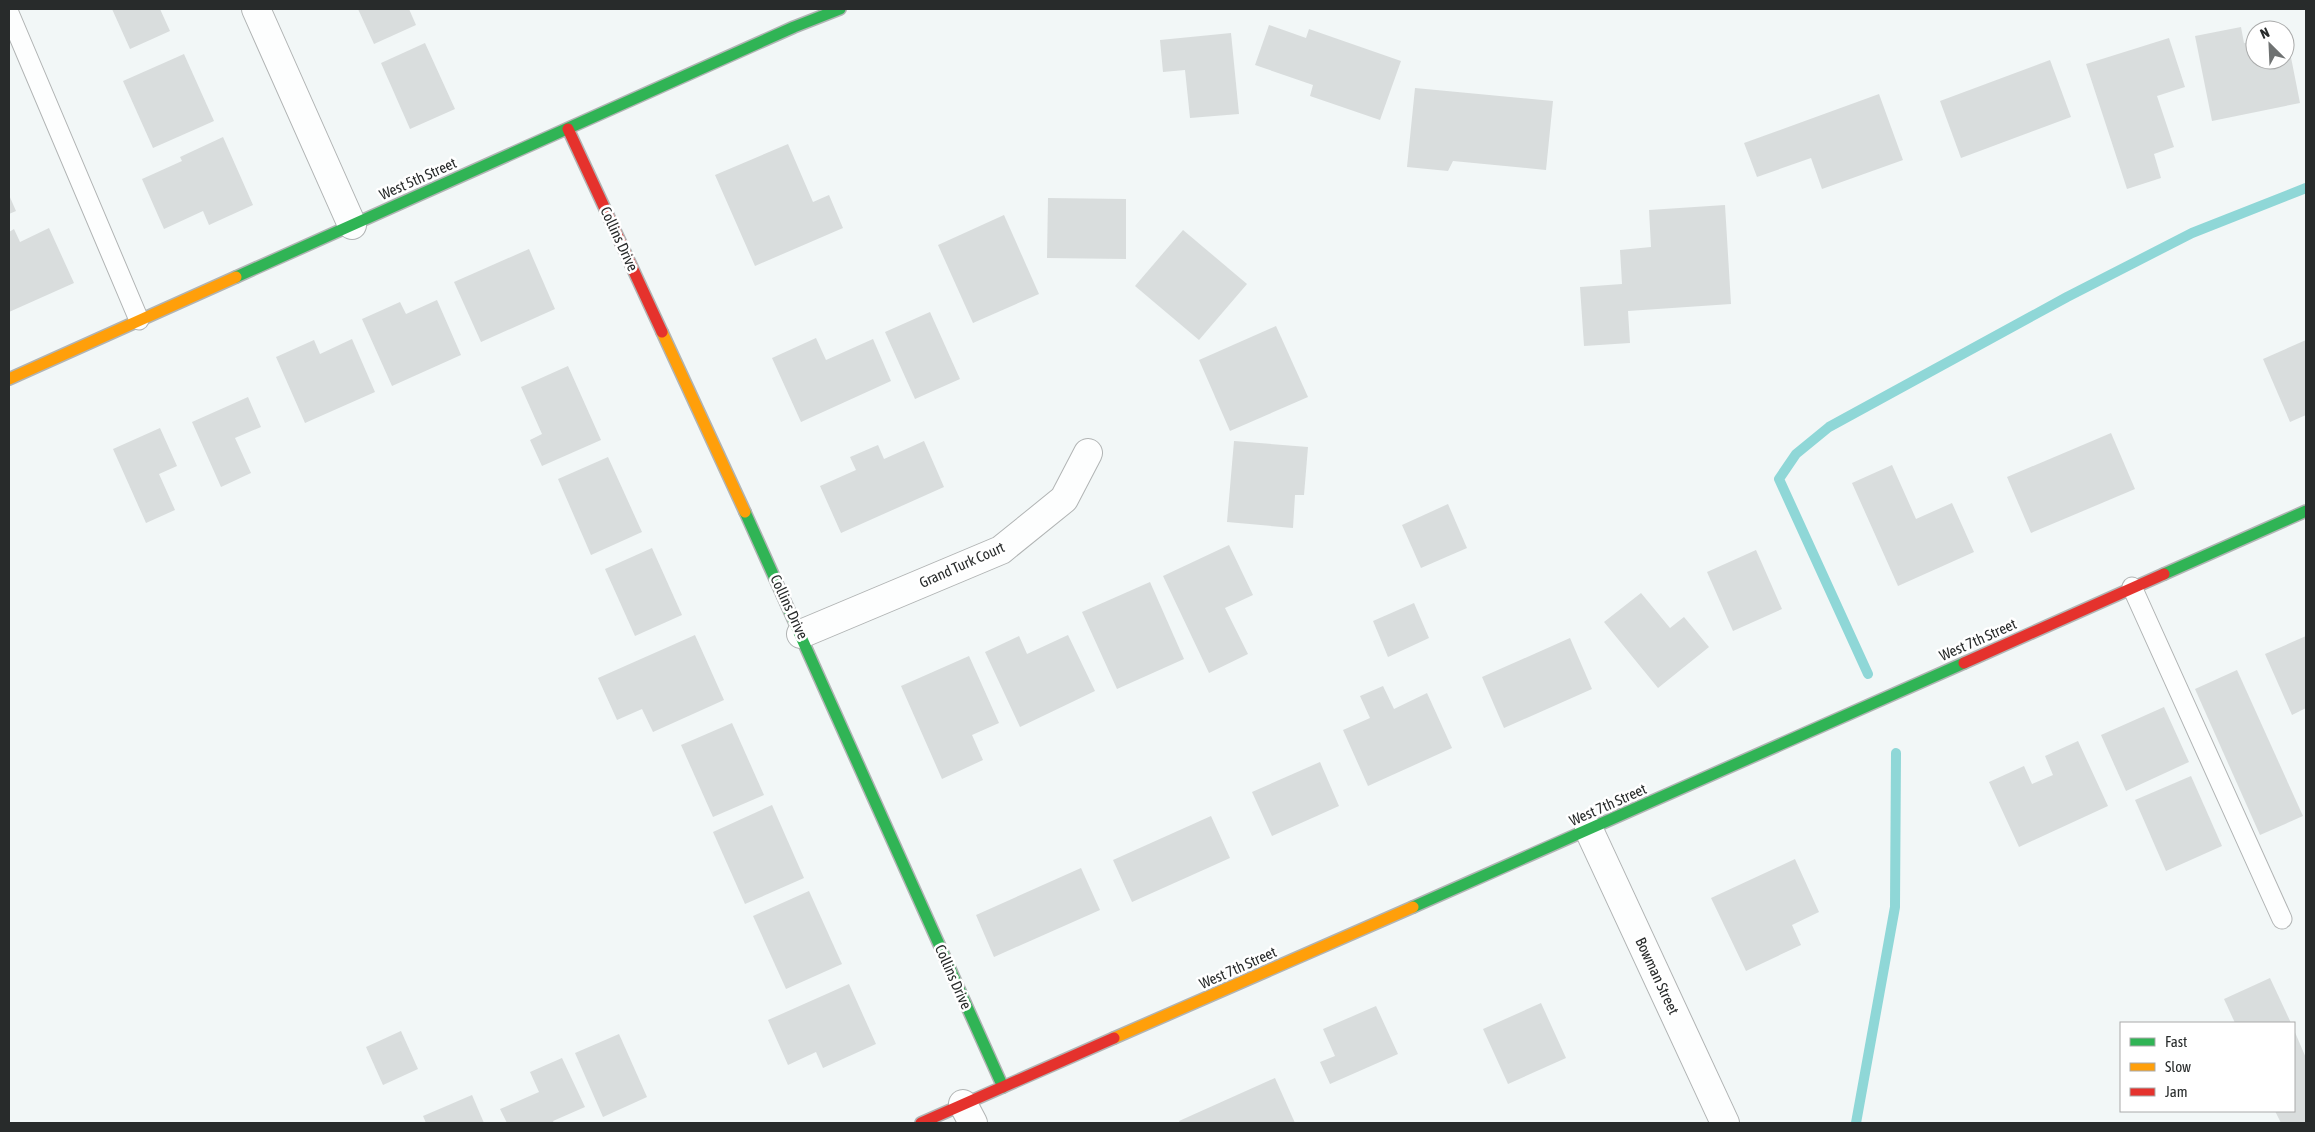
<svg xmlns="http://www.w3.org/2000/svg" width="2315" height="1132" font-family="'Asap Condensed',sans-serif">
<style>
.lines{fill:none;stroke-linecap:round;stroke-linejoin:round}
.stream{stroke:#8fd7d7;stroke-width:10}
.building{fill:#d9dddd}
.lane-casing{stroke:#b1b4b4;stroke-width:21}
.street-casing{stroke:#b1b4b4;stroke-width:30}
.fast-casing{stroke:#b1b4b4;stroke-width:14}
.slow-casing{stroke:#b1b4b4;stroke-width:14}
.jam-casing{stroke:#b1b4b4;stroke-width:14}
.lane{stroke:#fdfefe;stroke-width:19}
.street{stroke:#fdfefe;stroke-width:28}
.fast{stroke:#30b455;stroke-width:11}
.slow{stroke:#ff9f0a;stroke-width:11}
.jam{stroke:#e5322d;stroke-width:11}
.labels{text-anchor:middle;stroke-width:5;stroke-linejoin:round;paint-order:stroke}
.street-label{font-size:15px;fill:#282b2b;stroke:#fff}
</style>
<rect width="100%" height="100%" fill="#f2f7f7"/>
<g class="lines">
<g class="stream">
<path d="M1868,674L1779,479L1796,454L1829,427L2067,297L2192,233L2306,188"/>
<path d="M1856,1123L1895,907L1896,753"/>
</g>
</g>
<g class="building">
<path d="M112,9H160L170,31L130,49Z"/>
<path d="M358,9H409L416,25L374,44Z"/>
<path d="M1269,25L1306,38L1309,29L1401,61L1380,120L1310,96L1313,85L1255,65Z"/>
<path d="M2241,27L2244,43L2255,41V60H2285L2286,32L2300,103L2212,121L2195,36Z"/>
<path d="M1231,33L1239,114L1190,118L1185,70L1163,72L1160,40Z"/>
<path d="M2169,38L2185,87L2157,96L2174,147L2154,154L2161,178L2127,189L2086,64Z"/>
<path d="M425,43L455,109L410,129L381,63Z"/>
<path d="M184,54L214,121L153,148L123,81Z"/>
<path d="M2050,60L2071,117L1961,158L1940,101Z"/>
<path d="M1415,88L1553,101L1546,170L1453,161L1448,171L1407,167Z"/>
<path d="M1879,94L1903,160L1822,189L1811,158L1757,177L1744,143Z"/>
<path d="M223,137L253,205L209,225L203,211L164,229L142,179L182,161L180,157Z"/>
<path d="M788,144L813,202L829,195L843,228L755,266L715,175Z"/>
<path d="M9,195L16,211L9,214Z"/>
<path d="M1048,198L1126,199V259L1047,258Z"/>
<path d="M1725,205L1731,304L1628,311L1630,343L1584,346L1580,287L1622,284L1620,250L1651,247L1649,210Z"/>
<path d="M1004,215L1039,294L973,323L938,245Z"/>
<path d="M49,228L74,283L9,312V232L14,229L20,242Z"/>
<path d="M1183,230L1247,284L1199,340L1135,286Z"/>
<path d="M529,249L555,309L481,342L454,282Z"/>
<path d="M437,300L461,355L392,386L362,319L400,302L406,314Z"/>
<path d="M930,312L960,379L915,399L885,332Z"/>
<path d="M1276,326L1308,397L1230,431L1199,360Z"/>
<path d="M816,338L826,360L873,339L891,381L801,422L772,358Z"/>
<path d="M352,339L375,392L305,423L276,357L314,340L320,354Z"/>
<path d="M2306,340V415L2290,422L2263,359Z"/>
<path d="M568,366L601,440L542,466L530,440L542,434L521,387Z"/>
<path d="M248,397L261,427L235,438L251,473L221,487L192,422Z"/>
<path d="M160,428L177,466L159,474L175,510L146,523L113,449Z"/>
<path d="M2111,433L2135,489L2031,533L2007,477Z"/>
<path d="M924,441L944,487L841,533L820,486L856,470L850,457L878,445L884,459Z"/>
<path d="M1234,441L1308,447L1304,495H1295L1293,528L1227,522Z"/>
<path d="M608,457L642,532L591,555L558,479Z"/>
<path d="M1892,465L1916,519L1952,503L1974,552L1898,586L1852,483Z"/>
<path d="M1448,504L1467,548L1421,568L1402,525Z"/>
<path d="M1229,545L1253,595L1225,608L1248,654L1209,673L1163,576Z"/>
<path d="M652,548L682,615L635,636L605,569Z"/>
<path d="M1756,550L1782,609L1733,631L1707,572Z"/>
<path d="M1150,582L1184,659L1117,689L1082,612Z"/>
<path d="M1641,593L1670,628L1684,617L1709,647L1658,688L1604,622Z"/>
<path d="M1414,603L1429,638L1388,657L1373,621Z"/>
<path d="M695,635L724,700L653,732L642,709L617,720L598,678Z"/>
<path d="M1068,635L1095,691L1020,727L985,652L1019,636L1027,654Z"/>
<path d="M2306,636V708L2292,715L2265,654Z"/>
<path d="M1570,638L1592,689L1504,728L1482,677Z"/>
<path d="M969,656L999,723L972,735L983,760L942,779L901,686Z"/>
<path d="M2237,670L2303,816L2260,835L2195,689Z"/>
<path d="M1383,686L1394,709L1427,693L1452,748L1368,786L1343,730L1370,718L1360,696Z"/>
<path d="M2164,707L2189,762L2126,791L2101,735Z"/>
<path d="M732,723L764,795L713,817L681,745Z"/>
<path d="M2078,741L2108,806L2019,847L1989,782L2024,766L2032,784L2053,775L2045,756Z"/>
<path d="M1320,762L1339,806L1272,836L1252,792Z"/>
<path d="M2191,776L2222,846L2166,871L2135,800Z"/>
<path d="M772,805L804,878L745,904L713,832Z"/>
<path d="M1211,816L1230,858L1132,902L1113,860Z"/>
<path d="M1795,859L1819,912L1792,925L1801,945L1746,971L1711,898Z"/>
<path d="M1081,868L1100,910L994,957L976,915Z"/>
<path d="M809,891L842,964L786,989L753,916Z"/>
<path d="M2270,978L2291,1023H2235L2224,999Z"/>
<path d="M849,984L876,1044L823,1068L816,1052L788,1065L768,1020Z"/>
<path d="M1541,1003L1566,1058L1508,1084L1483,1029Z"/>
<path d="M1376,1006L1398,1054L1330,1084L1320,1062L1335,1056L1323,1029Z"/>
<path d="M2294,1030L2306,1058V1123H2281L2275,1111H2294Z"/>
<path d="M401,1031L418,1069L383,1085L366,1047Z"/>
<path d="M619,1034L647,1097L603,1117L575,1053Z"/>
<path d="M562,1058L585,1107L553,1121L554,1123H507L500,1109L539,1092L530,1072Z"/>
<path d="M1275,1078L1295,1123H1180L1179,1121Z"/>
<path d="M472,1095L484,1123H426L423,1116Z"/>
</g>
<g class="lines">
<defs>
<g id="lane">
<path d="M9,13L139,320"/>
<path d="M2132,587L2282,919"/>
</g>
<g id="street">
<path d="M256,9L352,225"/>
<path d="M801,634L1001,550L1064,499L1088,453"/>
<path d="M1589,830L1725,1123"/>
<path d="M963,1104L973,1123"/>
</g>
<g id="fast">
<path d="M236,277L794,27L840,9"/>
<path d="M745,512L1003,1087"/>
<path d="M2164,574L2306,511"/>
<path d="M1413,907L1964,663"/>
</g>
<g id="slow">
<path d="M662,332L745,512"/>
<path d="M9,379L236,277"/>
<path d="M1114,1038L1413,907"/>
</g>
<g id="jam">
<path d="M568,129L662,332"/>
<path d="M1964,663L2164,574"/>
<path d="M921,1123L1114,1038"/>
</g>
</defs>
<use href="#lane" class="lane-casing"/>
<use href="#street" class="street-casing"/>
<use href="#fast" class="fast-casing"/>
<use href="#slow" class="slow-casing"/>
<use href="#jam" class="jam-casing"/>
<use href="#lane" class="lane"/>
<use href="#street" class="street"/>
<use href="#fast" class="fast"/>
<use href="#slow" class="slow"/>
<use href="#jam" class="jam"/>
</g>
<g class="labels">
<g class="street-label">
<text transform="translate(418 179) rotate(-24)" y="5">West 5th Street</text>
<text transform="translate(619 239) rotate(65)" y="5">Collins Drive</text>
<text transform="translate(962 565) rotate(-24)" y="5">Grand Turk Court</text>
<text transform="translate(789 607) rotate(65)" y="5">Collins Drive</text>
<text transform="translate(1978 640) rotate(-24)" y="5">West 7th Street</text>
<text transform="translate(1608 805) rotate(-24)" y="5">West 7th Street</text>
<text transform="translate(1238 968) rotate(-24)" y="5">West 7th Street</text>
<text transform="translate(1657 976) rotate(65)" y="5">Bowman Street</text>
<text transform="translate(953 977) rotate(66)" y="5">Collins Drive</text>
</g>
</g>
<rect width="2315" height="1132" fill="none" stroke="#282b2b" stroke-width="20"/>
<rect x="2120" y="1022" width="175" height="90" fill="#ffffff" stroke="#a9aaaa"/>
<rect x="2130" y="1038" width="25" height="8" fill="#30b455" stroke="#a9aaaa"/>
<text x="2165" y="1047" font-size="15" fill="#282b2b">Fast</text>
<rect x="2130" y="1063" width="25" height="8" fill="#ff9f0a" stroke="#a9aaaa"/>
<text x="2165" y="1072" font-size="15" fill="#282b2b">Slow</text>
<rect x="2130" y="1088" width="25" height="8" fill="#e5322d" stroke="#a9aaaa"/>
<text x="2165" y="1097" font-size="15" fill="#282b2b">Jam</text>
<g transform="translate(2270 45) rotate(336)"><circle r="24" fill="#ffffff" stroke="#a9aaaa"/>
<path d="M0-4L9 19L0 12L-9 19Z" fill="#6f7272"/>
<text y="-8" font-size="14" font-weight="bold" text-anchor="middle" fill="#282b2b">N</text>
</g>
</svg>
